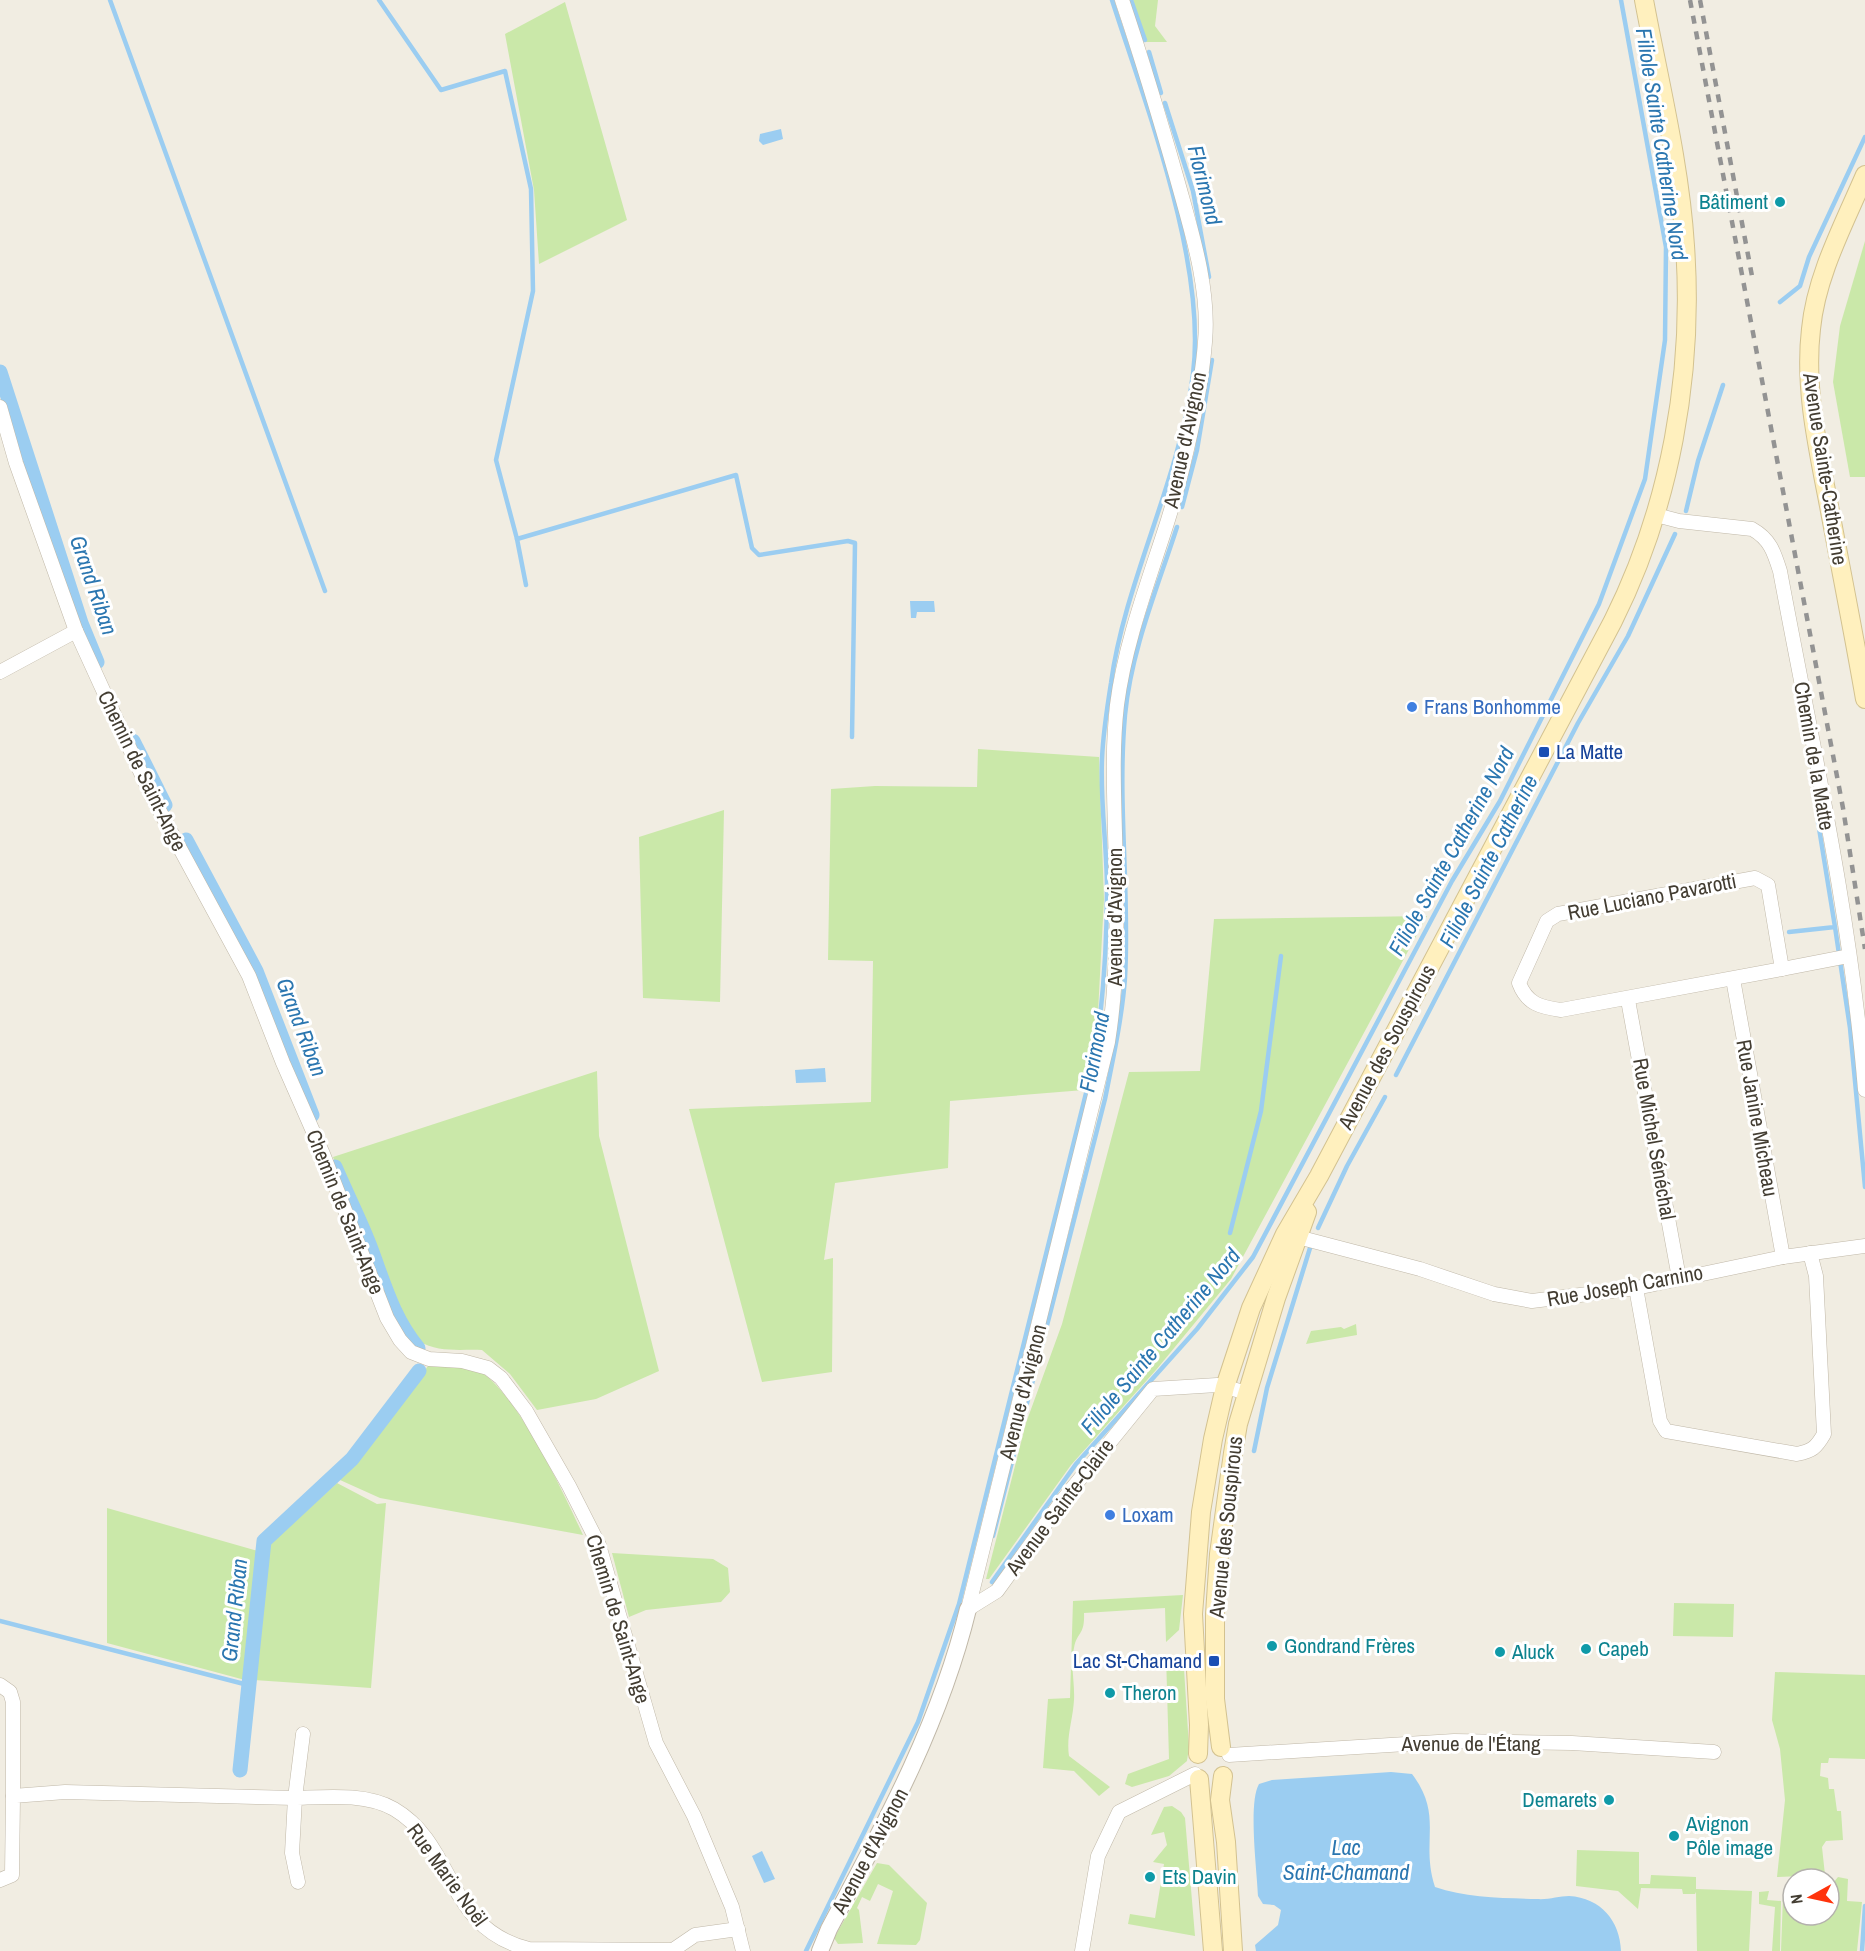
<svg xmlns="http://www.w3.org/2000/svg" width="1865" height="1951" font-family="'Archivo Narrow',sans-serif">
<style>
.green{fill:#cae8a9}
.water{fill:#9bcdf1}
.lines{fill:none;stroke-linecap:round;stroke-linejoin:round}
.stream{stroke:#9bcdf1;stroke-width:4.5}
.canal{stroke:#9bcdf1;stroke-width:15}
.minor-casing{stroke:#c0b8a8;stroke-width:15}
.tertiary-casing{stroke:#c0b8a8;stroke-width:18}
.secondary-casing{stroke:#d3c290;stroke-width:20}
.minor{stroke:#fff;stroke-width:14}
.tertiary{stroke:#fff;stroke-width:16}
.secondary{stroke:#fff0be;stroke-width:18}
.rail{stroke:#939393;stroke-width:4.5;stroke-dasharray:8 8;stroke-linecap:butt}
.culture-dot{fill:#0f9aa8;stroke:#fff;stroke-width:2}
.shop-dot{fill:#3f7fe0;stroke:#fff;stroke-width:2}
.transit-dot{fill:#1a4fb4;stroke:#fff;stroke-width:2}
.labels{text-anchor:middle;stroke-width:6;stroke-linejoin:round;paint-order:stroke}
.culture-label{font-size:21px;fill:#0d838f;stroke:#fff;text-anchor:start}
.street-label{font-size:21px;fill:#433d32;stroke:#fff}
.shop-label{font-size:21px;fill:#366cbe;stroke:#fff;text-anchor:start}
.transit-label{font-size:21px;fill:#164399;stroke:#fff;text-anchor:start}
.water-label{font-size:22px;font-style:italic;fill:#2a76b0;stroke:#fff}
</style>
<rect width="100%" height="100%" fill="#f1ede2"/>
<g class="green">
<path d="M1133,0H1158L1155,26L1167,42H1146Z"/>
<path d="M565,2L627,220L539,264L534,190L505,34Z"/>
<path d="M1865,241V477H1850L1833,382L1840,326Z"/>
<path d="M978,749L1099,757L1104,899L1097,1031L1084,1090L950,1101L948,1168L835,1183L824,1260L833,1258L832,1372L762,1382L689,1109L871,1102L873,961L828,960L831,789L875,786L977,787Z"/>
<path d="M724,810L720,1002L643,998L639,837Z"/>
<path d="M1427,916L1231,1279L1156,1370L1071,1465L989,1579H986L1026,1423L1062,1324L1129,1072L1200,1071L1214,919Z"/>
<path d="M597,1071L599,1136L659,1371L596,1399L537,1410L510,1374L482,1350C460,1349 438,1353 419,1341C396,1327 346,1189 333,1157Z"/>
<path d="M1356,1324L1357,1335L1306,1344L1311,1331L1341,1327L1344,1329Z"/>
<path d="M428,1366C442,1367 462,1365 475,1369C514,1385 565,1496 583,1535L380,1498L340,1480Z"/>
<path d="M337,1483L377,1504L386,1503L371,1688L253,1680L270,1544Z"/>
<path d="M107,1508L258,1551L245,1680L107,1643Z"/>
<path d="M612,1553L713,1559L728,1568L730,1592L721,1602L646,1610L629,1617Z"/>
<path d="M1183,1595L1179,1630L1166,1642L1165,1608L1084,1613C1085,1636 1077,1631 1074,1648C1070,1664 1075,1683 1074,1700C1073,1719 1066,1737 1069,1756L1110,1787L1099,1796L1074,1771L1043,1768L1048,1699L1070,1698L1073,1601Z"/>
<path d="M1674,1603L1734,1604L1733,1637L1673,1636Z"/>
<path d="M1166,1655L1184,1669L1189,1747L1187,1761L1169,1776L1132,1787L1125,1784L1128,1774L1169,1759Z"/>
<path d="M1775,1672L1865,1675V1759L1829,1758L1828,1763H1821L1820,1776L1828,1778L1829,1789H1834L1837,1811H1841L1843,1840L1826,1841L1822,1847L1825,1875L1777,1877L1785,1800L1780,1749L1772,1720Z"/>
<path d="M1172,1806L1181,1812L1185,1818L1195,1936L1128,1924L1130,1914L1155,1918L1164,1864L1153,1862L1167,1845L1164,1832L1151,1835L1164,1807Z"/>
<path d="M1577,1850L1639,1852V1884H1650L1651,1875L1696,1877V1889L1752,1891L1749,1951H1697L1696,1892L1695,1894H1683L1682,1889L1641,1888L1638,1909L1618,1891L1576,1886Z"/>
<path d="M877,1863L889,1865L927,1903L920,1940L916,1945L877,1944L893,1891L878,1884L870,1901L862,1897L857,1908L859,1910L863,1943L838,1944L834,1938Z"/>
<path d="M1838,1877L1848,1879L1847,1901L1862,1902L1857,1951H1781L1783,1896L1793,1895V1915H1829V1888Z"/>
<path d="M1769,1891L1767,1900L1781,1901L1780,1951H1772L1775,1907L1759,1904V1892Z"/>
</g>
<g class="water">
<path d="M781,129L783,139L763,145L759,141L760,134Z"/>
<path d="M910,601H934L935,612H917L916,618H911Z"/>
<path d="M825,1068L826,1082L796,1083L795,1070Z"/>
<path d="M1391,1772L1412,1774C1444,1816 1420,1841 1435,1887C1466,1898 1504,1898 1537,1899C1548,1900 1559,1896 1569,1896C1601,1898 1620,1921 1621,1951H1256L1255,1945L1278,1925L1281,1910L1274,1905L1263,1904L1258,1896C1257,1870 1248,1803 1259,1784L1272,1780Z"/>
<path d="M762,1851L775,1879L764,1883L752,1856Z"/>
</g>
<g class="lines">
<g class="stream">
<path d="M110,0L325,591"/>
<path d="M379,0L441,90L505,71L531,189L533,291L496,460L517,539L526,585"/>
<path d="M1131,0L1145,40"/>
<path d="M1149,52L1161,93"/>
<path d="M1165,103L1193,191L1209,277"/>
<path d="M1780,302L1800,286L1809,257L1865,137"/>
<path d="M1182,507L1197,450L1212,360"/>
<path d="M1686,511L1698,461L1723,385"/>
<path d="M517,539L736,475L752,548L759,555L848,541L855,543L852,737"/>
<path d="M1835,927L1850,1028L1865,1187"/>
<path d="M1789,932L1835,927L1818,822"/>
<path d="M1396,1075L1578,723L1628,636L1675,534"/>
<path d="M1318,1228L1347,1166L1385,1097"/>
<path d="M1230,1233L1261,1111L1281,956"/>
<path d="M1254,1451L1267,1388L1310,1248"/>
<path d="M993,1536L1105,1099C1113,1059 1122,1018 1125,978C1130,890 1117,803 1125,715C1131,651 1157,589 1177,527"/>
<path d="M992,1582L1076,1464L1197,1329L1253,1257L1452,881L1500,801L1599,604L1645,479L1665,340L1666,247L1621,0"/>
<path d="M0,1621L248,1685"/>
<path d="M806,1951L918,1722L959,1604L1095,1057C1103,1002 1107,945 1107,889C1107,846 1100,802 1102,759C1103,734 1107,708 1111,683C1125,580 1180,480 1193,374C1207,263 1146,106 1112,0"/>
<path d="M1862,1951L1865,1906"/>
</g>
<g class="canal">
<path d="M0,372L81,623L97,662"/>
<path d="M133,741L165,805"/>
<path d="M186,840L256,971L312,1115"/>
<path d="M335,1167C346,1193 359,1218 369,1244C383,1280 392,1317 418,1348"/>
<path d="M240,1770L264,1541L352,1459L419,1371"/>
</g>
<defs>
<g id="minor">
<path d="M0,407L16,463L76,631L151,795L249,976L283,1063L323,1154L387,1318L400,1340L411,1352L429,1359L462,1361L488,1368L501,1378L526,1411L569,1486L599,1545L656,1743L694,1816L732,1907L743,1951"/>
<path d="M1656,515L1679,521L1752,529C1770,539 1774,552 1780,571C1812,743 1851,916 1865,1090"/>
<path d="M0,672L76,631"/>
<path d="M1755,878L1768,885L1782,969L1561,1010C1540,1007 1527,1004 1519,983L1547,921L1558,914Z"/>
<path d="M1782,969L1849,956"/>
<path d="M1733,979L1783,1257"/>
<path d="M1628,1000L1679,1278"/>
<path d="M1290,1235L1420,1269L1494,1294L1532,1301L1636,1288L1783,1257L1865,1246"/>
<path d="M1636,1288L1660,1421L1666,1431L1797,1454C1812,1451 1816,1448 1824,1434L1816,1276L1810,1253"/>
<path d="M968,1609L1108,1042C1119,973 1117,903 1115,833C1114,791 1112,748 1117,705C1125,642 1149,580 1168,520C1184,468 1201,395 1205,342C1210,288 1191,230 1177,179C1160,119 1142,59 1122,0"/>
<path d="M968,1609L997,1591L1062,1501L1153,1389L1217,1385L1248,1393"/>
<path d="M0,1685L10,1692L13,1702V1796"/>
<path d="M1229,1755L1454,1741L1572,1743L1714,1752"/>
<path d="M0,1880L12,1875L13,1796L65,1792L295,1798L303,1734"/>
<path d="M298,1882L292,1853L295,1798C327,1797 366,1793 394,1809C457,1846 444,1928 529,1949L673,1950L695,1935L738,1929"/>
<path d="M1082,1951L1098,1856L1119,1812L1195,1774"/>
</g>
<path id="tertiary" d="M820,1951L829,1929C884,1826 940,1724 968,1609"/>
<g id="secondary">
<path d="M1865,175C1844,224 1816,276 1811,329C1804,389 1818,448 1829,506C1841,570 1854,635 1865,699"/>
<path d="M1221,1747L1215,1699V1614L1219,1554L1233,1453L1238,1424L1276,1298L1307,1212"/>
<path d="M1198,1754L1199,1725L1193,1614L1201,1512L1213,1439L1225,1387L1251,1308L1285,1234L1319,1176L1613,621C1670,507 1694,375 1685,246C1680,164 1659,81 1644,0"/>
<path d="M1223,1776L1220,1800L1226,1842L1233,1951"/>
<path d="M1199,1779L1213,1951"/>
</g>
</defs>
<use href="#minor" class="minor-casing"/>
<use href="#tertiary" class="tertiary-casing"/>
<use href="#secondary" class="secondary-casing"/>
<use href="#minor" class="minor"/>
<use href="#tertiary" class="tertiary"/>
<use href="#secondary" class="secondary"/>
<g class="rail">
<path d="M1690,0L1843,808L1865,949"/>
<path d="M1700,0L1752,276"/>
</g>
</g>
<g class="culture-dot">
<circle cx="1780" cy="202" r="6"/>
<circle cx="1272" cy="1646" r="6"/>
<circle cx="1586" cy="1649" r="6"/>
<circle cx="1500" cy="1652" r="6"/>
<circle cx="1110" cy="1693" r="6"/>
<circle cx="1609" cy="1800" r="6"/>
<circle cx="1674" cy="1836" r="6"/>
<circle cx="1150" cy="1877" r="6"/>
</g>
<g class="shop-dot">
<circle cx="1412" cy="707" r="6"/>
<circle cx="1110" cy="1515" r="6"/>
</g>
<g class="transit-dot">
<rect x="1538" y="746" width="12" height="12" rx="3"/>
<rect x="1208" y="1655" width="12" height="12" rx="3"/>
</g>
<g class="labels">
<g class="culture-label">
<text x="1768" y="209" text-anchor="end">Bâtiment</text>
<text x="1284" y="1653">Gondrand Frères</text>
<text x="1598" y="1656">Capeb</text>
<text x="1512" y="1659">Aluck</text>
<text x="1122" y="1700">Theron</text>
<text x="1597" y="1807" text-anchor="end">Demarets</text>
<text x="1686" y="1831">Avignon<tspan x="1686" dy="24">Pôle image</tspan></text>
<text x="1162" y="1884">Ets Davin</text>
</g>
<g class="street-label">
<text transform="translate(1185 440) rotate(-78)" y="7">Avenue d'Avignon</text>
<text transform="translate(1825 469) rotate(81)" y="7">Avenue Sainte-Catherine</text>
<text transform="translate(1814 756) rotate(80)" y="7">Chemin de la Matte</text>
<text transform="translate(142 771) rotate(64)" y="7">Chemin de Saint-Ange</text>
<text transform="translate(1652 897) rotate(-11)" y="7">Rue Luciano Pavarotti</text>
<text transform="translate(1115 917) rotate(-90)" y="7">Avenue d'Avignon</text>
<text transform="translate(1387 1047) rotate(-62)" y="7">Avenue des Souspirous</text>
<text transform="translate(1757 1118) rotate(80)" y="7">Rue Janine Micheau</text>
<text transform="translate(1654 1139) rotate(80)" y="7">Rue Michel Sénéchal</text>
<text transform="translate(345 1212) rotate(68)" y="7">Chemin de Saint-Ange</text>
<text transform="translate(1625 1286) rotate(-10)" y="7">Rue Joseph Carnino</text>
<text transform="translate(1023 1392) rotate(-76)" y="7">Avenue d'Avignon</text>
<text transform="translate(1060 1507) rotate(-53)" y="7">Avenue Sainte-Claire</text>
<text transform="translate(1226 1527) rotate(-84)" y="7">Avenue des Souspirous</text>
<text transform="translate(618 1619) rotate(73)" y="7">Chemin de Saint-Ange</text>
<text x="1471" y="1751">Avenue de l'Étang</text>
<text transform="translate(870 1851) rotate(-62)" y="7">Avenue d'Avignon</text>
<text transform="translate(447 1875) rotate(54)" y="7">Rue Marie Noël</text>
</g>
<g class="shop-label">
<text x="1424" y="714">Frans Bonhomme</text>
<text x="1122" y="1522">Loxam</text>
</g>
<g class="transit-label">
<text x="1556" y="759">La Matte</text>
<text x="1202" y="1668" text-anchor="end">Lac St-Chamand</text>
</g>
<g class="water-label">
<text transform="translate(1662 144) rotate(81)" y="8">Filiole Sainte Catherine Nord</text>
<text transform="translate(1205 185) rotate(76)" y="8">Florimond</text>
<text transform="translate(94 585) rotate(71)" y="8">Grand Riban</text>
<text transform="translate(1451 851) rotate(-61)" y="8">Filiole Sainte Catherine Nord</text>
<text transform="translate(1488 861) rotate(-63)" y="8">Filiole Sainte Catherine</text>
<text transform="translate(302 1027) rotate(69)" y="8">Grand Riban</text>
<text transform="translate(1094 1052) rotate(-79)" y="8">Florimond</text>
<text transform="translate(1160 1341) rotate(-50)" y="8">Filiole Sainte Catherine Nord</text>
<text transform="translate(234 1610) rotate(-84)" y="8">Grand Riban</text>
<text x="1346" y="1855">Lac<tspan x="1346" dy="25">Saint-Chamand</tspan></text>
</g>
</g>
<g transform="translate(1811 1897) rotate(262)"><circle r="28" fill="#ffffff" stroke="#b4b1ad" stroke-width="1.5"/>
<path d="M0-4.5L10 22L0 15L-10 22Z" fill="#ff330c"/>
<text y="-9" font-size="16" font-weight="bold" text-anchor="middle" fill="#433d32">N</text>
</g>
</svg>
